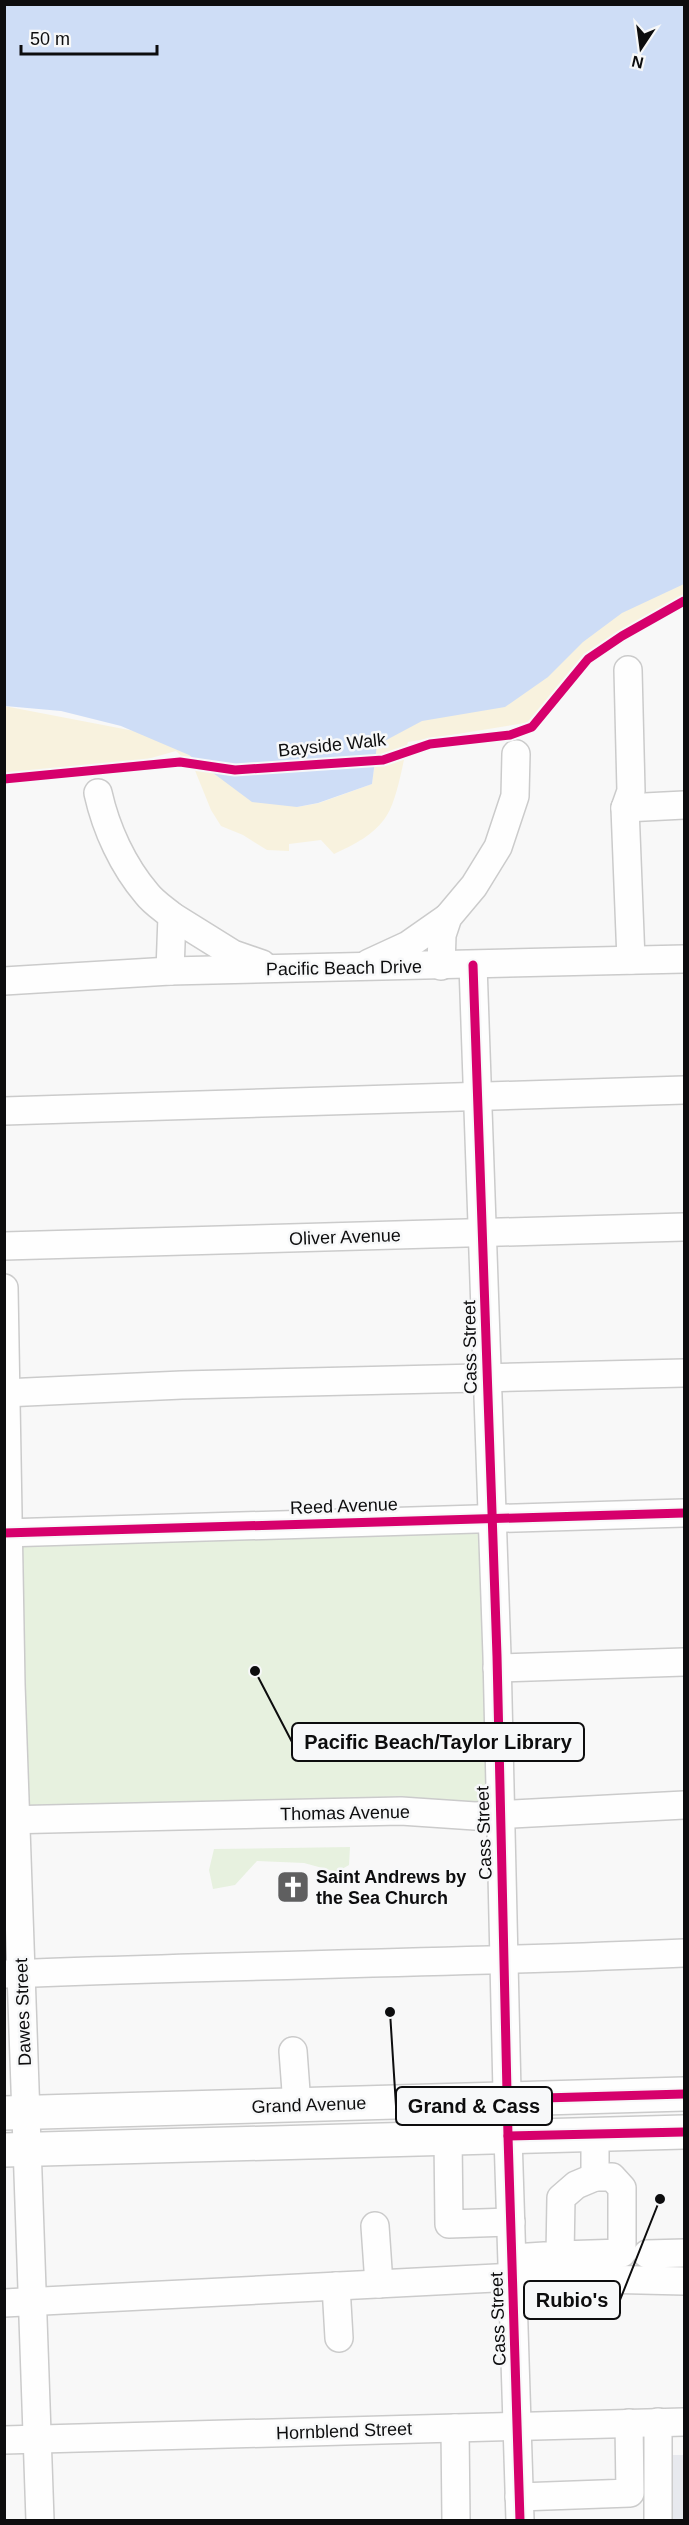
<svg xmlns="http://www.w3.org/2000/svg" width="689" height="2525" font-family="Helvetica,sans-serif">
<style>
.built{fill:#e7e9ee}
.green{fill:#e7f1df}
.sand{fill:#f8f2de}
.water{fill:#ceddf6}
.lines{fill:none;stroke-linecap:round;stroke-linejoin:round}
.minor-casing{stroke:#cbcbcb;stroke-width:30}
.major-casing{stroke:#cbcbcb;stroke-width:36}
.minor{stroke:#fefefe;stroke-width:27}
.major{stroke:#fefefe;stroke-width:33}
.cycleway-casing{stroke:#f7f8f9;stroke-width:13}
.cycleway{stroke:#d6006c;stroke-width:9}
.labels{text-anchor:middle;stroke-width:5;stroke-linejoin:round;paint-order:stroke}
.street-label{font-size:18px;fill:#0d0d0e;stroke:#f7f8f9}
.poi-label{font-size:18px;font-weight:bold;fill:#0d0d0e;stroke:#f7f8f9;text-anchor:start}
.leader{fill:none;stroke:#0d0d0e;stroke-width:2}
.callout-dot{fill:#0d0d0e;stroke:#f7f8f9;stroke-width:2}
.callout{fill:#f7f8f9;stroke:#0d0d0e;stroke-width:2}
.callout-label{font-size:20px;text-anchor:middle;font-weight:bold;fill:#0d0d0e}
</style>
<rect width="100%" height="100%" fill="#f8f8f8"/>
<rect class="built" x="671" y="2455" width="13" height="65"/>
<g class="green">
<path d="M484,1528L493,1808L22,1817L11,1540Z"/>
<path d="M350,1847L349,1865L337,1872L304,1863L257,1861L235,1885L213,1889L209,1870L214,1849Z"/>
</g>
<path class="sand" d="M684,504V598L625,630L531,722L408,742C403,762 397,800 387,815C375,835 353,845 334,854L321,840L289,844V851L267,850L243,835L221,826L211,810L194,768L176,751L144,760L5,779L4,706L202,744L297,807L319,803L372,784L377,743Z"/>
<path class="water" d="M4,5H684V584L622,613L583,642L548,677L505,707L422,721L377,745L372,784L318,803L297,807L252,802L189,755L121,726L61,711L5,706Z"/>
<g class="lines">
<defs>
<g id="minor">
<path d="M628,670L631,791L625,808L631,960"/>
<path d="M98,793C106,829 123,866 147,894C154,903 164,909 172,916L170,971"/>
<path d="M625,808L684,805"/>
<path d="M172,916L233,954L262,964"/>
<path d="M369,963L408,945L448,917"/>
<path d="M473,965L497,1656L508,2136L520,2520"/>
<path d="M441,966L442,935L448,917L474,886L498,847L515,796L516,754"/>
<path d="M4,981L170,971L684,959"/>
<path d="M4,1111L684,1090"/>
<path d="M4,1246L684,1227"/>
<path d="M4,1288L11,1684L40,2520"/>
<path d="M4,1393L182,1385L684,1373"/>
<path d="M4,1533L684,1513"/>
<path d="M497,1668L684,1662"/>
<path d="M4,1820L401,1811L475,1816L684,1805"/>
<path d="M5,1974C232,1965 458,1963 684,1953"/>
<path d="M293,2051L297,2105"/>
<path d="M448,2138L449,2224L511,2222"/>
<path d="M375,2226L379,2284"/>
<path d="M647,2254L684,2253"/>
<path d="M560,2255L622,2253V2188L612,2177H595"/>
<path d="M513,2258L560,2255L561,2198L576,2185L595,2177V2134"/>
<path d="M336,2286L339,2338"/>
<path d="M4,2303L514,2277L684,2281"/>
<path d="M455,2428L456,2520"/>
<path d="M4,2440L684,2422"/>
<path d="M519,2497L630,2493L629,2423"/>
<path d="M658,2520V2422"/>
</g>
<g id="major">
<path d="M4,2113L684,2094"/>
<path d="M4,2150L684,2132"/>
</g>
</defs>
<use href="#minor" class="minor-casing"/>
<use href="#major" class="major-casing"/>
<use href="#minor" class="minor"/>
<use href="#major" class="major"/>
<defs>
<g id="cycleway">
<path d="M4,779L180,762L235,770L383,760L430,744L510,735L532,727L588,659L622,636L684,601"/>
<path d="M473,965L497,1656L508,2136L520,2520"/>
<path d="M4,1533L684,1513"/>
<path d="M508,2099L684,2094"/>
<path d="M508,2136L684,2132"/>
</g>
</defs>
<use href="#cycleway" class="cycleway-casing"/>
<use href="#cycleway" class="cycleway"/>
</g>
<defs>
<symbol id="church-square" viewBox="-11 -11 22 22"><rect x="-9" y="-9" width="18" height="18" rx="4" fill="#5f5f60" stroke="#f7f8f9"/><path d="M-1.2-6h2.4v3.5h3.3v2.4h-3.3V6h-2.4V-.1h-3.3v-2.4h3.3Z" fill="#fff"/></symbol>
</defs>
<g fill-rule="evenodd">
<use href="#church-square" x="274" y="1868" width="38" height="38"/>
</g>
<g class="labels">
<g class="street-label">
<text transform="translate(332 745) rotate(-6)" y="6">Bayside Walk</text>
<text transform="translate(344 968) rotate(-1)" y="6">Pacific Beach Drive</text>
<text transform="translate(345 1237) rotate(-2)" y="6">Oliver Avenue</text>
<text transform="translate(470 1347) rotate(-91)" y="6">Cass Street</text>
<text transform="translate(344 1506) rotate(-2)" y="6">Reed Avenue</text>
<text transform="translate(345 1813) rotate(-1)" y="6">Thomas Avenue</text>
<text transform="translate(484 1833) rotate(-92)" y="6">Cass Street</text>
<text transform="translate(23 2012) rotate(-92)" y="6">Dawes Street</text>
<text transform="translate(309 2105) rotate(-2)" y="6">Grand Avenue</text>
<text transform="translate(498 2319) rotate(-92)" y="6">Cass Street</text>
<text transform="translate(344 2431) rotate(-2)" y="6">Hornblend Street</text>
</g>
<g class="poi-label">
<text x="316" y="1883">Saint Andrews by<tspan x="316" dy="21">the Sea Church</tspan></text>
</g>
</g>
<path class="leader" d="M255 1671L292 1742M390 2012L396 2106M660 2199L620 2300"/>
<g class="callout-dot">
<circle cx="255" cy="1671" r="6"/>
<circle cx="390" cy="2012" r="6"/>
<circle cx="660" cy="2199" r="6"/>
</g>
<g class="callout">
<rect x="292" y="1723" width="292" height="38" rx="6"/>
<rect x="396" y="2087" width="156" height="38" rx="6"/>
<rect x="524" y="2281" width="96" height="38" rx="6"/>
</g>
<g class="callout-label">
<text x="438" y="1749">Pacific Beach/Taylor Library</text>
<text x="474" y="2113">Grand &amp; Cass</text>
<text x="572" y="2307">Rubio's</text>
</g>
<rect width="689" height="2525" fill="none" stroke="#0d0d0e" stroke-width="12"/>
<g transform="translate(641 48) rotate(193)" stroke="#f7f8f9" stroke-width="4.5" paint-order="stroke">
<path d="M0-4.5L10 22L0 15L-10 22Z" fill="#0d0d0e"/>
<text y="-9" font-size="16" font-weight="bold" text-anchor="middle" fill="#0d0d0e">N</text>
</g>
<path d="M21 45v9h136v-9" fill="none" stroke="#0d0d0e" stroke-width="3"/>
<text x="30" y="45" font-size="18" fill="#0d0d0e" stroke="#f7f8f9" stroke-width="4.5" paint-order="stroke">50 m</text>
</svg>
